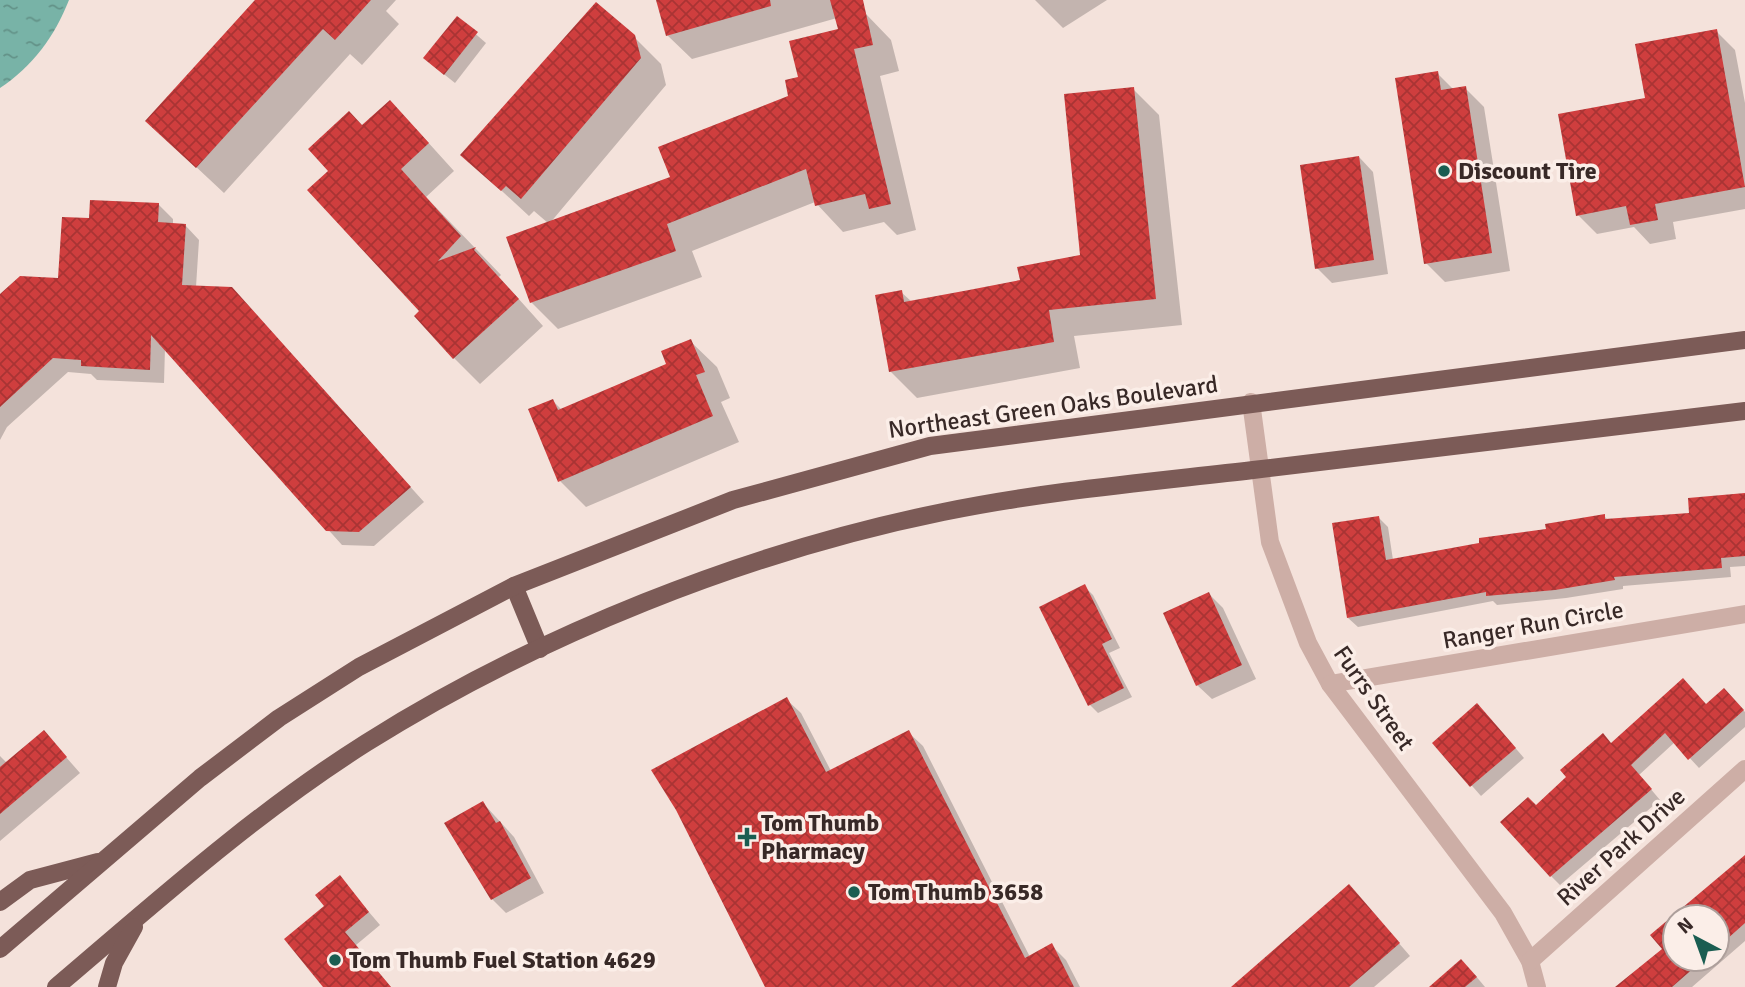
<svg xmlns="http://www.w3.org/2000/svg" width="1745" height="987" font-family="Signika,sans-serif">
<style>
.water{fill:url(#water-ripples)}
.shadow{fill:#0003;fill-rule:evenodd}
.building{fill:url(#building-cross-hatch)}
.lines{fill:none;stroke-linecap:round;stroke-linejoin:round}
.minor{stroke:#cdaea6;stroke-width:18}
.major{stroke:#7c5b57;stroke-width:18}
.poi-dot{fill:#1a5d51;stroke:#fbeee8;stroke-width:2.5}
.labels{text-anchor:middle;stroke-width:7;stroke-linejoin:round;paint-order:stroke}
.poi-label{font-size:24px;font-weight:bold;fill:#382927;stroke:#fbeee8;text-anchor:start}
.street-label{font-size:24px;fill:#382927;stroke:#fbeee8}
</style>
<defs>
<pattern id="water-ripples" width="26" height="14" patternUnits="userSpaceOnUse" patternTransform="scale(1.75)"><rect width="26" height="14" fill="#78b3a7"/><path d="M2 4q2-2 4 0t4 0M15 11q2-2 4 0t4 0" fill="none" stroke="#639288"/></pattern>
<pattern id="building-cross-hatch" width="8" height="8" patternUnits="userSpaceOnUse" patternTransform="scale(1.75)"><rect width="8" height="8" fill="#cf3e3e"/><path d="M0 0l8 8M0 8l8-8" fill="none" stroke="#a93434"/></pattern>
</defs>
<rect width="100%" height="100%" fill="#f4e2db"/>
<path class="water" d="M0,0H69C54,37 34,65 0,88Z"/>
<g class="shadow">
<path d="M255,0H396L386,11L399,24L362,65L350,54L224,193L147,121Z"/>
<path d="M658,0H838L865,13L891,40L899,71L880,76L916,230L897,235L884,222L843,232L815,202L692,251L702,277L558,329L531,302L548,223L534,211L529,216L463,155L634,37L661,64L666,85L550,223L672,178L791,97L800,79L840,31L837,18L692,59L667,35Z"/>
<path d="M1035,0H1107L1063,28Z"/>
<path d="M457,18L486,43L455,83L435,67Z"/>
<path d="M1716,31L1735,50L1745,103V209L1673,222L1676,239L1650,244L1634,227L1597,234L1578,215L1647,99Z"/>
<path d="M1437,73L1454,90L1465,88L1484,107L1510,271L1445,282L1426,263Z"/>
<path d="M1133,89L1159,115L1182,325L1074,336L1080,368L917,398L890,371L901,292L912,302L1022,282L1082,257Z"/>
<path d="M363,127L416,129L454,171L426,197L501,275L499,277L543,326L480,384L454,358L421,311L330,171Z"/>
<path d="M1359,157L1373,172L1388,274L1332,283L1317,268Z"/>
<path d="M159,205L173,219V224L185,225L199,240L196,287L246,304L424,502L374,546L342,545L165,348L164,383L97,380L91,374L68,372L7,427L0,440V297L60,280L91,220Z"/>
<path d="M690,341L717,367L730,398L721,402L739,442L586,507L560,481L553,401L562,410L669,365Z"/>
<path d="M1745,495V566L1730,567L1731,577L1623,586V589L1566,598L1497,605L1493,601L1358,627L1348,618L1379,518L1388,527L1393,560L1548,531L1604,516L1608,520L1691,514Z"/>
<path d="M1084,586L1093,595L1120,648L1109,653L1132,697L1098,713L1090,705Z"/>
<path d="M1209,594L1223,608L1256,679L1212,699L1197,685Z"/>
<path d="M1724,690L1745,712V727L1699,768L1675,742L1639,775L1660,800L1560,885L1551,876L1536,808L1612,745L1707,706Z"/>
<path d="M786,699L801,713L831,771L908,732L923,746L1030,957L1052,946L1066,960L1080,987H767Z"/>
<path d="M1487,715L1524,758L1481,796L1434,743Z"/>
<path d="M44,732L80,773L0,841V756L7,763Z"/>
<path d="M483,803L514,837L544,893L506,913L492,899Z"/>
<path d="M1745,857V941L1692,987H1618L1665,949L1653,936ZM1675,917H1717V959H1675Z"/>
<path d="M340,878L380,925L356,945L391,987H325L327,906Z"/>
<path d="M1360,898L1410,956L1374,987H1233Z"/>
<path d="M1475,975L1485,987H1431Z"/>
</g>
<g class="building">
<path d="M255,0H371L335,40L323,29L196,168L145,121Z"/>
<path d="M656,0H770L771,6L666,36Z"/>
<path d="M830,0H863L873,45L854,49L891,204L869,209L865,194L815,206L806,169L667,224L676,251L530,303L506,237L670,177L658,147L788,96L785,80L798,77L789,41L838,29Z"/>
<path d="M596,2L635,35L641,58L521,199L506,186L501,191L460,155Z"/>
<path d="M457,16L478,32L444,75L423,58Z"/>
<path d="M1717,29L1745,187L1655,204L1658,220L1630,225L1626,206L1576,216L1558,114L1645,98L1635,44Z"/>
<path d="M1438,71L1441,90L1466,86L1492,253L1424,264L1395,78Z"/>
<path d="M1134,87L1156,299L1049,310L1054,342L889,372L875,295L902,290L904,302L969,290L1020,280L1017,267L1080,255L1064,94Z"/>
<path d="M390,100L429,143L401,169L461,236L438,261L476,247L474,250L519,299L453,359L414,316L419,311L307,190L328,171L308,149L349,111L362,125Z"/>
<path d="M1359,156L1374,260L1315,269L1300,165Z"/>
<path d="M90,200L159,203L158,222L186,224L182,285L232,287L411,487L359,532L326,531L151,335L150,370L81,366V360L53,358L0,407V294L20,276L58,278L62,217L89,218Z"/>
<path d="M691,339L705,372L696,375L713,416L558,482L528,409L553,399L558,410L666,364L661,351Z"/>
<path d="M1745,493V556L1721,558L1722,568L1614,577L1615,580L1555,590L1486,596V592L1347,618L1332,523L1379,516L1386,560L1479,543V538L1546,529L1545,524L1605,514V519L1689,513L1688,498Z"/>
<path d="M1085,584L1112,639L1102,644L1124,688L1088,706L1039,607Z"/>
<path d="M1209,592L1242,665L1196,686L1163,613Z"/>
<path d="M1683,678L1706,704L1724,688L1744,710L1688,760L1665,733L1631,765L1652,789L1550,877L1500,822L1528,797L1536,805L1566,777L1560,770L1603,733L1611,743Z"/>
<path d="M787,697L826,772L909,730L1025,958L1052,943L1074,987H765L676,810L651,770Z"/>
<path d="M1477,703L1516,748L1470,787L1432,743Z"/>
<path d="M44,730L67,757L0,814V767Z"/>
<path d="M483,801L496,823L500,821L531,878L491,900L444,823Z"/>
<path d="M1745,855V923L1717,948V917H1675V959H1704L1672,987H1615L1662,949L1650,935Z"/>
<path d="M340,875L369,912L345,932L391,987H323L284,939L324,906L315,895Z"/>
<path d="M1349,884L1400,943L1349,987H1231Z"/>
<path d="M1461,959L1477,977L1465,987H1429Z"/>
</g>
<g class="lines">
<g class="minor">
<path d="M1251,402L1270,542L1308,643L1330,684L1503,913L1530,961L1537,987"/>
<path d="M1330,684L1745,614"/>
<path d="M1530,961L1745,769"/>
</g>
<g class="major">
<path d="M514,586L540,649"/>
<path d="M0,902L30,880L98,862"/>
<path d="M0,949L200,778L279,718L359,667L514,586L733,500L930,446L1745,340"/>
<path d="M56,987C156,902 255,813 366,743C536,636 746,552 943,512C1045,491 1150,482 1253,470C1417,450 1581,431 1745,411"/>
<path d="M107,987L114,963L134,927"/>
</g>
</g>
<g class="poi-dot">
<circle cx="1444" cy="171" r="7"/>
<path d="M743.5 826.5h7v7h7v7h-7v7h-7v-7h-7v-7h7z"/>
<circle cx="854" cy="892" r="7"/>
<circle cx="335" cy="960" r="7"/>
</g>
<g class="labels">
<g class="poi-label">
<text x="1458" y="179">Discount Tire</text>
<text x="761" y="831">Tom Thumb<tspan x="761" dy="28">Pharmacy</tspan></text>
<text x="868" y="900">Tom Thumb 3658</text>
<text x="349" y="968">Tom Thumb Fuel Station 4629</text>
</g>
<g class="street-label">
<text transform="translate(1053 407) rotate(-8)" y="8">Northeast Green Oaks Boulevard</text>
<text transform="translate(1533 625) rotate(-10)" y="8">Ranger Run Circle</text>
<text transform="translate(1374 698) rotate(55)" y="8">Furrs Street</text>
<text transform="translate(1621 847) rotate(-42)" y="8">River Park Drive</text>
</g>
</g>
<g transform="translate(1696 938) rotate(319)"><circle r="33" fill="#fbeee8" stroke="#ad9f9b" stroke-width="2"/>
<path d="M0-5L12 26L0 18L-12 26Z" fill="#1a5d51"/>
<text y="-10" font-size="19" font-weight="bold" text-anchor="middle" fill="#382927">N</text>
</g>
</svg>
